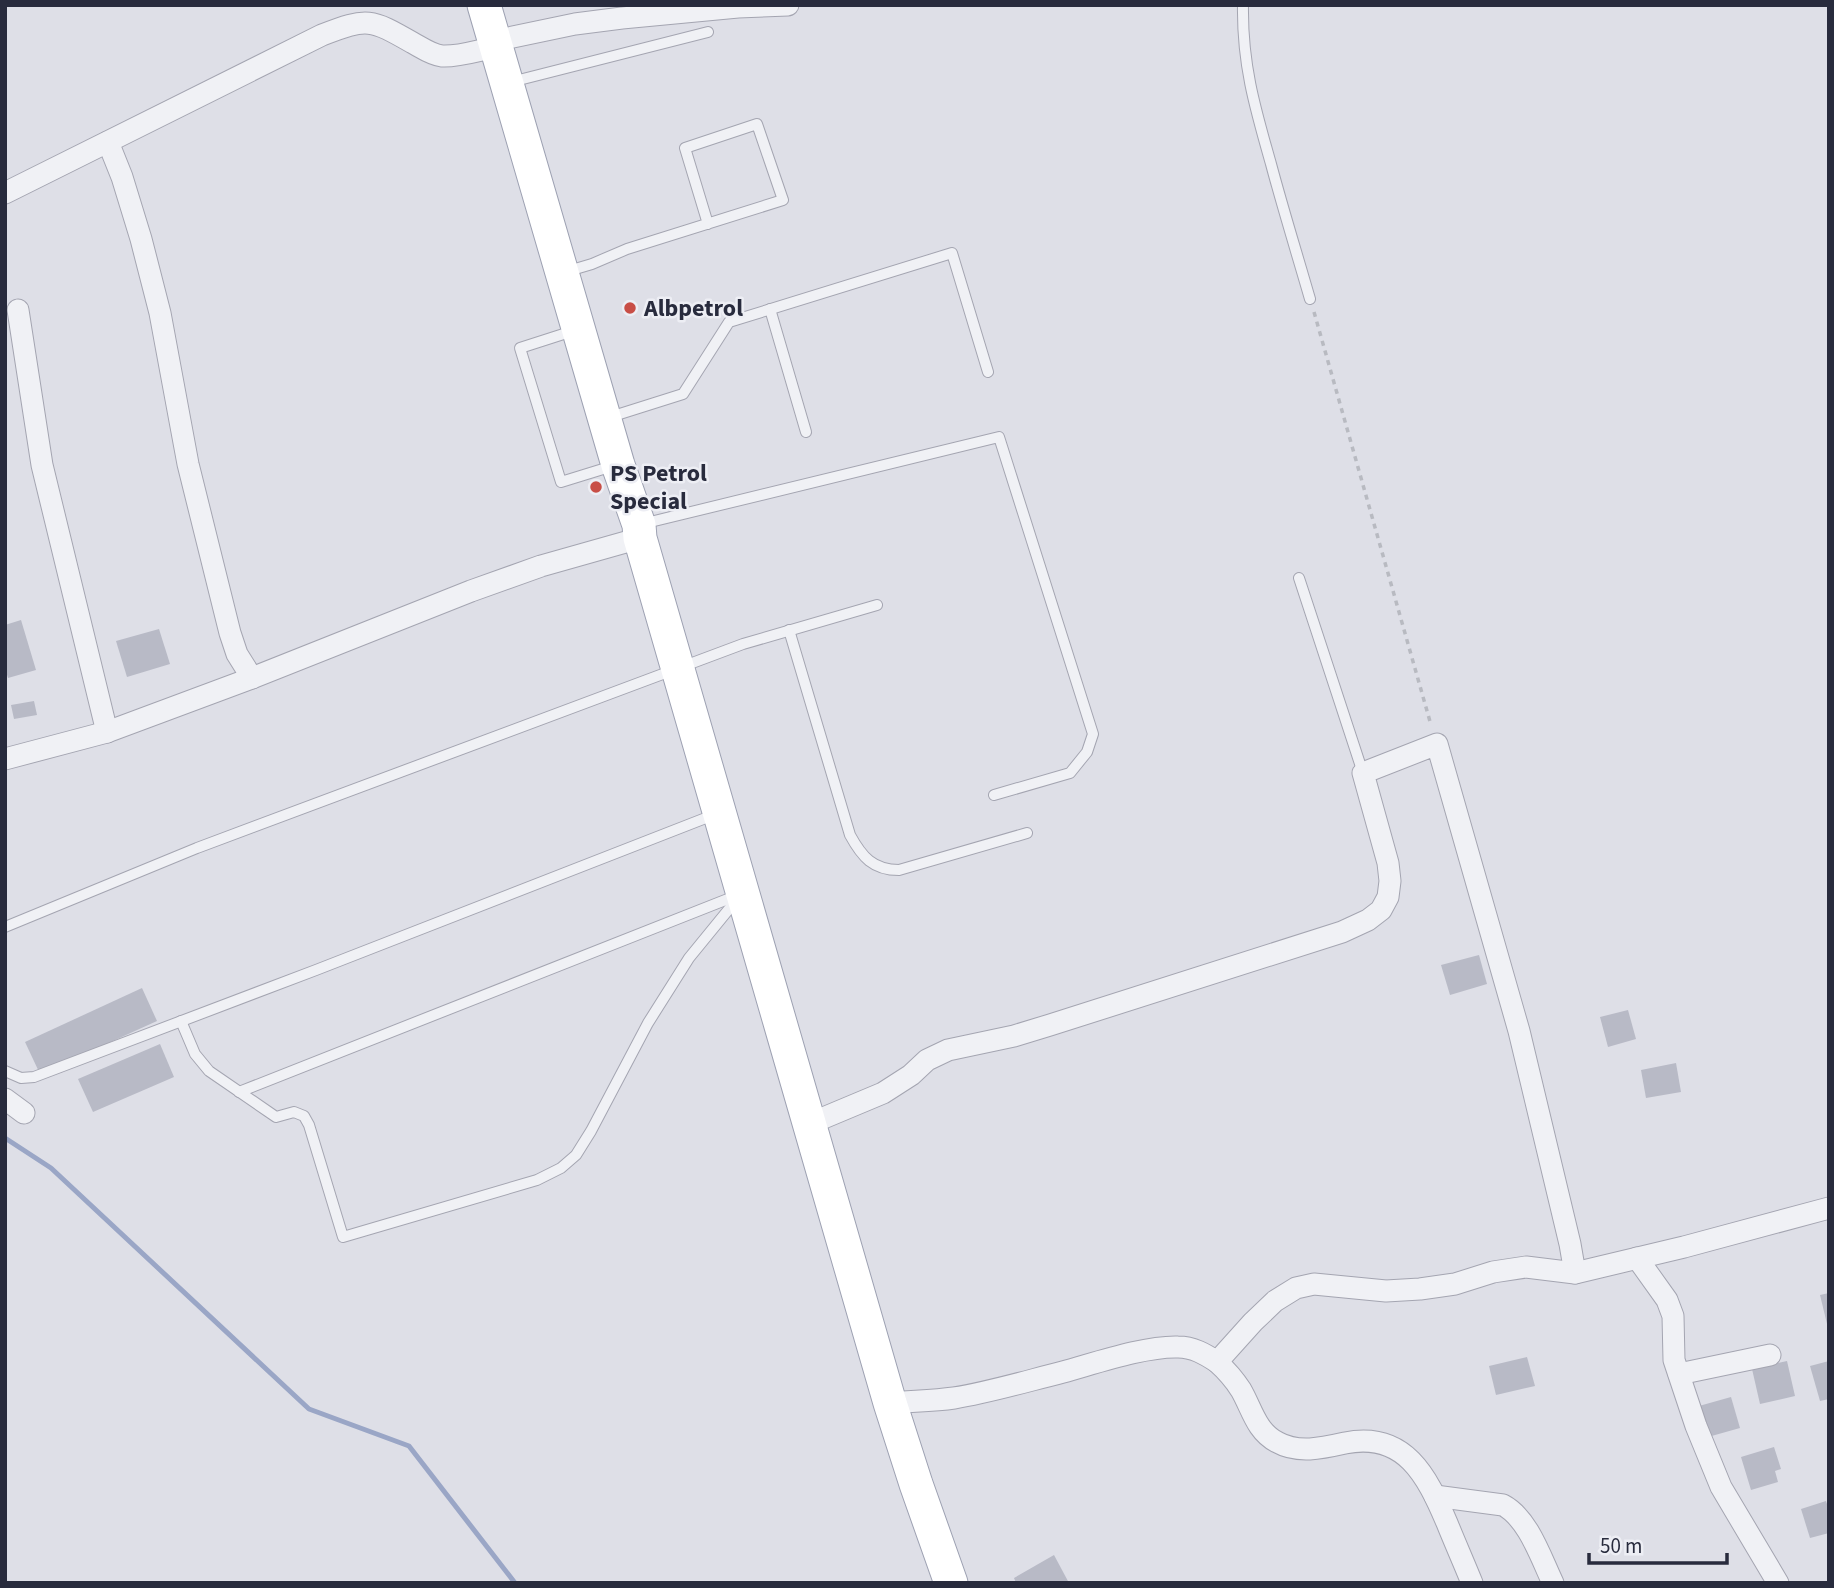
<svg xmlns="http://www.w3.org/2000/svg" width="1834" height="1588" font-family="'Source Sans 3',sans-serif">
<style>
.lines{fill:none;stroke-linecap:round;stroke-linejoin:round}
.stream{stroke:#9aa6c6;stroke-width:5}
.building{fill:#b8bac6}
.service-casing{stroke:#a4a5b1;stroke-width:12}
.minor-casing{stroke:#a4a5b1;stroke-width:23}
.primary-casing{stroke:#9da1b2;stroke-width:35}
.path{stroke:#b8bac1;stroke-width:3.5;stroke-dasharray:5 5;stroke-linecap:butt}
.service{stroke:#f0f1f5;stroke-width:10}
.minor{stroke:#f0f1f5;stroke-width:21}
.primary{stroke:#fff;stroke-width:33}
.poi-dot{fill:#c84e46;stroke:#edeef4;stroke-width:2.5}
.labels{text-anchor:middle;stroke-width:5;stroke-linejoin:round;paint-order:stroke}
.poi-label{font-size:24px;font-weight:bold;fill:#282b3d;stroke:#edeef4;text-anchor:start}
</style>
<rect width="100%" height="100%" fill="#dedfe7"/>
<g class="lines">
<path class="stream" d="M5,1138L51,1168L309,1409L409,1446L515,1583"/>
</g>
<g class="building">
<path d="M21,620L36,670L8,678L5,668V625Z"/>
<path d="M159,629L170,664L127,677L116,641Z"/>
<path d="M34,701L37,715L14,719L11,705Z"/>
<path d="M1479,955L1487,984L1450,995L1441,965Z"/>
<path d="M142,988L157,1021L40,1074L25,1042Z"/>
<path d="M1628,1010L1636,1039L1608,1047L1600,1017Z"/>
<path d="M160,1044L174,1077L93,1112L78,1079Z"/>
<path d="M1676,1063L1681,1092L1646,1098L1641,1070Z"/>
<path d="M1829,1293V1328H1828L1820,1295Z"/>
<path d="M1527,1357L1535,1386L1496,1395L1489,1366Z"/>
<path d="M1787,1361L1795,1396L1760,1404L1752,1369Z"/>
<path d="M1829,1361V1399L1820,1401L1810,1366Z"/>
<path d="M1731,1397L1740,1428L1708,1437L1699,1406Z"/>
<path d="M1774,1447L1781,1469L1775,1471L1778,1482L1751,1490L1741,1457Z"/>
<path d="M1826,1501L1829,1510V1533L1810,1538L1801,1509Z"/>
<path d="M1054,1555L1069,1583H1016L1014,1578Z"/>
</g>
<g class="lines">
<defs>
<g id="service">
<path d="M1243,5C1242,64 1255,108 1271,164C1283,209 1297,254 1310,299"/>
<path d="M511,82L708,32"/>
<path d="M565,272L592,264L627,249L783,200L757,124L685,148L708,224"/>
<path d="M770,309L806,432"/>
<path d="M576,330L520,348L561,482L616,465"/>
<path d="M607,418L683,394L729,322L952,253L988,372"/>
<path d="M642,524L999,437L1093,734L1087,752L1070,773L994,795"/>
<path d="M1299,578L1363,773"/>
<path d="M789,630L850,835C862,857 873,870 899,870L1027,833"/>
<path d="M5,927L197,848L743,644L877,605"/>
<path d="M181,1021L195,1054L209,1071L276,1117L294,1112L304,1116L309,1125L343,1237L537,1180L561,1168L576,1155L591,1131L648,1023L689,958L738,898"/>
<path d="M5,1071L21,1078L34,1077L316,970L716,814"/>
<path d="M239,1092L738,895"/>
</g>
<g id="minor">
<path d="M494,41L575,24L622,18L738,7L788,5"/>
<path d="M108,142L122,177L141,239L160,313L188,464L230,633L237,654L252,678"/>
<path d="M5,193L322,35C368,17 371,19 413,43C422,48 432,55 442,56C459,57 479,50 496,47"/>
<path d="M18,310L42,465L107,732"/>
<path d="M5,759L107,732L252,678L471,591L541,566L640,538"/>
<path d="M5,1099L24,1113"/>
<path d="M809,1124L883,1093L911,1075L927,1060L948,1050L1014,1036L1050,1025L1342,932L1368,920L1381,910L1388,897L1390,881L1388,863L1363,773L1437,744L1519,1031L1570,1244L1575,1273"/>
<path d="M1637,1258L1667,1300L1673,1316L1674,1360L1696,1426L1721,1487L1778,1583"/>
<path d="M1217,1362C1227,1371 1234,1379 1241,1390C1252,1409 1256,1431 1277,1442C1298,1454 1323,1448 1345,1443C1405,1431 1427,1476 1447,1523C1455,1543 1464,1563 1472,1583"/>
<path d="M1679,1374L1770,1355"/>
<path d="M890,1403C911,1401 933,1401 954,1398C991,1392 1027,1381 1063,1372C1096,1363 1145,1346 1178,1347C1193,1347 1205,1354 1217,1362L1253,1322L1275,1301L1296,1288L1314,1284L1386,1291L1420,1289L1455,1284L1493,1272L1526,1267L1575,1273L1684,1247L1829,1208"/>
<path d="M1435,1496L1503,1505C1528,1518 1541,1558 1553,1583"/>
</g>
<path id="primary" d="M484,5L618,465L639,525L640,538L890,1403L916,1484L951,1583"/>
</defs>
<use href="#service" class="service-casing"/>
<use href="#minor" class="minor-casing"/>
<use href="#primary" class="primary-casing"/>
<path class="path" d="M1314,312L1431,725"/>
<use href="#service" class="service"/>
<use href="#minor" class="minor"/>
<use href="#primary" class="primary"/>
</g>
<g class="poi-dot">
<circle cx="630" cy="308" r="7"/>
<circle cx="596" cy="487" r="7"/>
</g>
<g class="labels">
<g class="poi-label">
<text x="644" y="316">Albpetrol</text>
<text x="610" y="481">PS Petrol<tspan x="610" dy="28">Special</tspan></text>
</g>
</g>
<rect width="1834" height="1588" fill="none" stroke="#282b3d" stroke-width="14"/>
<path d="M1589 1553v10h138v-10" fill="none" stroke="#282b3d" stroke-width="3.5"/>
<text x="1600" y="1553" font-size="21" fill="#282b3d" stroke="#edeef4" stroke-width="5" paint-order="stroke">50 m</text>
</svg>
